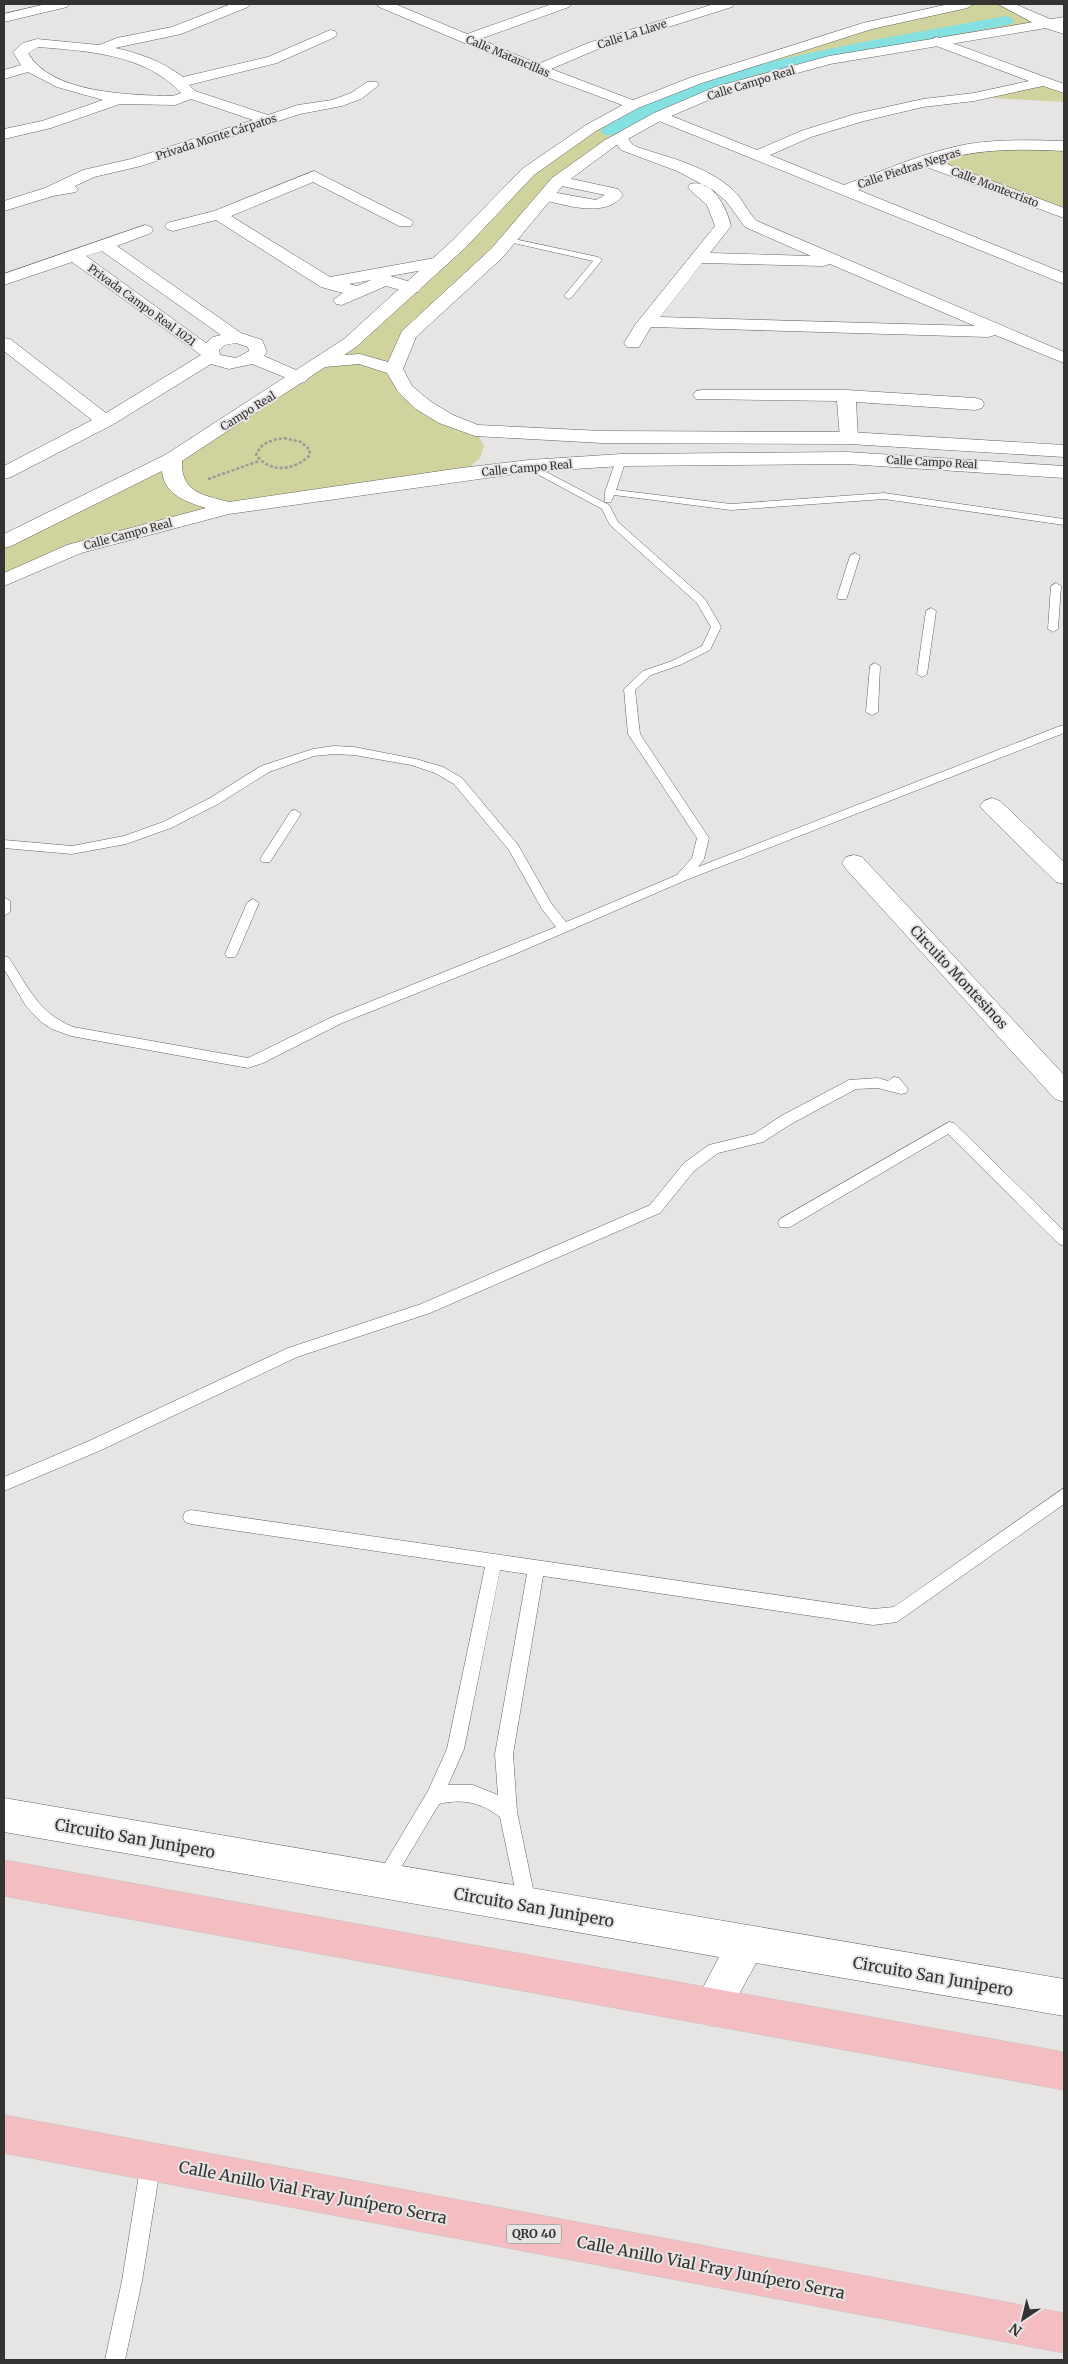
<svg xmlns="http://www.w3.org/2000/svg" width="1068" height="2364" font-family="Merriweather,serif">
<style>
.green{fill:#d0d39e}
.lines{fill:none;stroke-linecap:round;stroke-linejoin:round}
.canal{fill:#84e0e1;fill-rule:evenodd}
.lane-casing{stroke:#656361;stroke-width:1}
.street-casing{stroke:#656361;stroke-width:1}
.secondary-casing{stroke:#656361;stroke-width:1}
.highway-casing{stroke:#c2c2c2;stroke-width:1}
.path{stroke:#9b9998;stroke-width:2.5;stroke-dasharray:3 2;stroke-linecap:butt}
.lane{fill:#fff;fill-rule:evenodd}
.street{fill:#fff;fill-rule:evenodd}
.secondary{fill:#fff;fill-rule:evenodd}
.highway{fill:#f4bdc1;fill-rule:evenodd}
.labels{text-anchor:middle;stroke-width:4;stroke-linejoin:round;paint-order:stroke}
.far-street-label{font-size:11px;fill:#343332;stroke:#e7e5e3}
.shield{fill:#e7e5e3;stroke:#6a6867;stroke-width:1}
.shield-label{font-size:12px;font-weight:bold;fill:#343332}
.street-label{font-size:14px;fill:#343332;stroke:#e7e5e3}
.near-street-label{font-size:16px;fill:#343332;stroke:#e7e5e3}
</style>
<rect width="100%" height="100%" fill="#e7e5e3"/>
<g class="green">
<path d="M967,4H1005L1044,23L1064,21V30L1044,23L829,60L720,90L659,116L558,181L408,335L394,368L405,389L475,430L484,446L480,458L461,474L228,508L74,549L4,580V542L172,459L350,343L528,172L633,105L868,26Z"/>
<path d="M1043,82L1064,89V102L974,97Z"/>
<path d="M1038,145L1064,146V213L925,161L967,149Z"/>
</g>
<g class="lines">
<path class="canal" d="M1006,16L1012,18L1014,21L1012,24L863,52L759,74L705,92L655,114L616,135H604L601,131L604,127L643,106L693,84L749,66L863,42Z"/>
<defs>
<g id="lane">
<path d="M505,237L598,257L602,260L571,298L568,299L564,296L593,261L505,241Z"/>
<path d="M621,457L626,460L616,490L731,504L884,493L1064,519V525L884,499L731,510L614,495L611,502H605V492L616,460Z"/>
<path d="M529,463L609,505L618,522L705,599L721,627L710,650L680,665L651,675L635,690L640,734L709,838L704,859L698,867L1060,726H1064V733L686,880L515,954L342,1023L263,1063L248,1068L71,1036L52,1029L41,1022L26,1006L4,969V956L8,957C29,987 37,1012 73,1027L248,1058L332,1017L556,927L542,909L509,850L454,784L435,773L411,765L354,755L334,754L314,756L269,772L218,804L171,828L126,844L72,854L4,848V840L72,846L124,836L163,822L210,798L261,766L313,749L334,746L354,747L416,759L443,767L462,778L518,845L551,903L566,922L677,875L692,858L697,838L628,734L624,689L643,671L672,661L702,646L711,627L697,603L610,525L602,509L526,468V464Z"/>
<path d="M855,553L860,556L847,597L846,599H838L837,597L850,556Z"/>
<path d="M1056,583L1061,586L1058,629L1053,632L1048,629L1051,586Z"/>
<path d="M931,608L936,611L927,674L922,677L917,674L926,611Z"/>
<path d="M875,663L880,666L878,712L872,715L866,712L870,666Z"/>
<path d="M295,810L301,814L270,862H262L260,859L262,856L291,811Z"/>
<path d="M4,897L10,901V912L4,916Z"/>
<path d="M253,899L259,903L237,954L235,957H227L225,954L247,903Z"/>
<path d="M894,1077L899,1078L908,1089L906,1093L901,1094L878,1088L856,1089L791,1124L763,1142L718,1153L694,1171L660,1213L430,1313L297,1357L99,1451L4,1491V1477L89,1441L288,1348L421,1304L650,1205L684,1163L709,1145L754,1134L781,1116L849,1080L878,1078L888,1081Z"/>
<path d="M949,1122L954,1123L1064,1231V1246L1059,1244L948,1134L790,1227H780L778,1223L780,1219Z"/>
<path d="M1064,1488V1504L897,1622L873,1625L543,1576L513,1754L517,1812L536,1903L533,1909L527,1912L521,1909L518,1903L500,1817C482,1803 463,1798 439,1804L390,1886L384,1889L378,1886L375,1880L428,1791L447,1749L485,1567L191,1524L185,1522L183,1517L185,1512L191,1510L873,1609L894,1607ZM500,1570L527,1574L495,1754L498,1795L473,1785H448L464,1749Z"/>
<path d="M151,2152L158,2155L161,2162L142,2281L125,2360H105L122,2281L141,2162L144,2155Z"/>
</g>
<g id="street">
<path d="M46,4H69L67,7L4,22V14Z"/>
<path d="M231,4H250L248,7L181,34L115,48C140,53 163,62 183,77L268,57L330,30L335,31L337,34L335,37L277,63L189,85L195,91L268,115L298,105L332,100L351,93L367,82H377L379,85L361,99L342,106L300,114L141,166L94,177L75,186L78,189L76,192L53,196L4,211V201L45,188L83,170L131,159L253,120L191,99L175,105L120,104L51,128L4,139V129L42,121L103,100L57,87L28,72L4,79V70L21,65L13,52L23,43L37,39L99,45L117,38L172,27ZM38,47C88,51 145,54 181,93L173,96C131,95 51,94 28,53Z"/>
<path d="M377,4H395L467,34L552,4H571L569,7L480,39L538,64L588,43L714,4H734L732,7L598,49L551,69L638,102L640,105L638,108L633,109L533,72L379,7Z"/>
<path d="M998,4H1015L1064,25V34L1039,26Z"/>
<path d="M936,37L1064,84V93L1043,86L974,101L923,107L864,121L811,137L770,155L844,185C885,170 925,152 968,144C1000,139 1033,140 1064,141V151C1022,149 980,148 939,161L1064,208V218L924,166L858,190L1064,273V284L654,119L651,116L659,111L664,113L757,150L801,131L855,114L923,99L974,93L1029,81L931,44L929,41Z"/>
<path d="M620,132L625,134L632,144L637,147C670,158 707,166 733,190C743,199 747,212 757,221L1064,352V363L995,335L988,337L651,327L639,347H627L624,343L635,325L715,226L707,205L690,190L688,187L690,184C713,178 727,209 731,226L710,253L811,256L745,227L726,201L713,190L677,171L621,150L612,137ZM702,263L823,266L830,264L975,326L660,317Z"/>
<path d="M314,171L411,220L413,223L411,226H399L313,182L231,216L330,277L440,257L446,258L448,262L446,266L390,276L418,284L421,288L418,292L412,293L386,286L342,305L336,304L333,300L343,293L321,287L216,220L173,231L167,229L165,226L167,223L214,211ZM371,280L357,286L349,284Z"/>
<path d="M558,176L618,189L623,195C606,219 565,205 540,199L538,196L540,193L546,191L596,200L605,195L552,184L550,181L552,178Z"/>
<path d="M145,225L151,227L153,230L151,233L117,246L241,333L262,340L267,352L264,356L305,374L308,378L305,382L299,383L252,364L229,369L211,364L112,425L11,477L4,479V466L92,420L4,351V338L10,339L106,413L201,355L72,262L4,285V274ZM102,251L221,335L213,337L206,343L86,256ZM236,343L248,347L249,351L236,358L220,355L219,350L225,345Z"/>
<path d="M702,390H846L975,398L982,400L984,404L982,408L975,410L856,402L858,438L856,442H842L840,438L837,401L696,399L693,395L696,391Z"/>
<path d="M992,798L1000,801L1064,862V884L1056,882L984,811L980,806L984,801Z"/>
<path d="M854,855L862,857L1064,1075V1102L1055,1099L846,869L842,863L846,857Z"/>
<path d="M4,1798L1064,1979V2016L756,1963L725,2020L712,2026L699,2020L693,2007L719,1957L4,1832Z"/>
</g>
<path id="secondary" d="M949,4H974L967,8L872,29L702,83L638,108L596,131L534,175L465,248L356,347L344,355L360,354L388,362L402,331L491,249L552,178L605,140L654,113L715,87L829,56L1064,17V25L830,64L725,93L664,119L615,146L564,184L503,257L416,337L403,369L412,386L430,401L453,415L478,425L602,431L849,432L1064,445V457L849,444L602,443L475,436L439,423L416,409L399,393L387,373L359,364L325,367L182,461C181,493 203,495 229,502L461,468L529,460L621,454L847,452L1064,466V478L847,464L621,466L529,472L229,514L81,553L4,586V573L67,545L206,508C187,502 164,495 162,471L11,546L4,548V534L165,455L344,339L453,240L522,169L586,125L628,102L692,77L863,23Z"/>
<g id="highway">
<path d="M4,1860L1064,2052V2090L4,1896Z"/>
<path d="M4,2115L1064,2313V2353L4,2153Z"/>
</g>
</defs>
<use href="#lane" class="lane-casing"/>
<use href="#street" class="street-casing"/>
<use href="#secondary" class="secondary-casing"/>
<use href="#highway" class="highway-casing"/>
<g class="path">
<path d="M284,438L301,442L310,450L309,456C293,471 270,473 256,455C261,442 272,440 284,438Z"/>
<path d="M208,479L259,461"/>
</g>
<use href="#lane" class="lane"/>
<use href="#street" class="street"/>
<use href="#secondary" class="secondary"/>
<use href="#highway" class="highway"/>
</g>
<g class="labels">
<g class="far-street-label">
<text transform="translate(632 34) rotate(-18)" y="4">Calle La Llave</text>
<text transform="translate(508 56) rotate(23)" y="4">Calle Matancillas</text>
<text transform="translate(751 83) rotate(-17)" y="4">Calle Campo Real</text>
<text transform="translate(216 137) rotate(-18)" y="4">Privada Monte Cárpatos</text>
<text transform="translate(909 168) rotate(-18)" y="4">Calle Piedras Negras</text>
<text transform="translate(995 187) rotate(21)" y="4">Calle Montecristo</text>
<text transform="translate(142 305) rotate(36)" y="4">Privada Campo Real 1021</text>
<text transform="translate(248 411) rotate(-32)" y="4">Campo Real</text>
<text transform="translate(932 462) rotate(3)" y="4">Calle Campo Real</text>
<text transform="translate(527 468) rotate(-5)" y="4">Calle Campo Real</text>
<text transform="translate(128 534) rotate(-15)" y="4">Calle Campo Real</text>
</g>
<rect class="shield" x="506.5" y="2224.5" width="55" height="19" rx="4"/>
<g class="shield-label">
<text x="534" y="2238">QRO 40</text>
</g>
<g class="street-label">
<text transform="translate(959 977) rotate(47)" y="5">Circuito Montesinos</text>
</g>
<g class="near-street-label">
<text transform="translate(135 1838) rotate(10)" y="6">Circuito San Junipero</text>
<text transform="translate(534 1907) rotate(10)" y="6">Circuito San Junipero</text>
<text transform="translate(933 1976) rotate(10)" y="6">Circuito San Junipero</text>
<text transform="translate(313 2192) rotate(11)" y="6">Calle Anillo Vial Fray Junípero Serra</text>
<text transform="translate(711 2267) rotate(11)" y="6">Calle Anillo Vial Fray Junípero Serra</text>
</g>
</g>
<rect width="1068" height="2364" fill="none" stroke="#343332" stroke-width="10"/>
<g transform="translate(1023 2319) rotate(215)" stroke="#e7e5e3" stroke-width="4" paint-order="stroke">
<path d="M0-4L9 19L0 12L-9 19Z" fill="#343332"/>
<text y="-8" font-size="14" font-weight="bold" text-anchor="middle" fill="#343332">N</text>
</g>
</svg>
